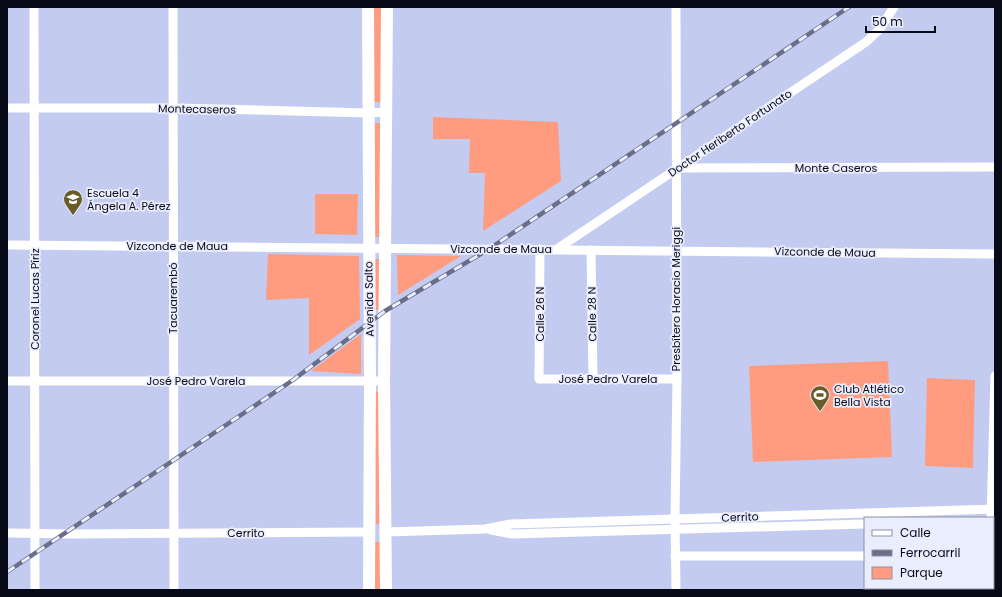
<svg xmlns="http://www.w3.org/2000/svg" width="1002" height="597" font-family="Poppins,sans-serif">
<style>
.green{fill:#ff9c80}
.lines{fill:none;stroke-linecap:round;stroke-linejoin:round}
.street{stroke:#fff;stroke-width:9}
.secondary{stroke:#fff;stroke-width:12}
.rail-casing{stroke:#6a6e88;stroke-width:4.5}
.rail{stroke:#eaedfd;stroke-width:3;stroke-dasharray:9;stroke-linecap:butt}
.labels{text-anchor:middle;stroke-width:3.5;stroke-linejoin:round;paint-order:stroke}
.street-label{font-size:11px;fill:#090a17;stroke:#eaedfd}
.poi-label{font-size:11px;fill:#090a17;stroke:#eaedfd;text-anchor:start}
</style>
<rect width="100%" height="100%" fill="#c4cbf1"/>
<g class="green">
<path d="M372,7H383L381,102H372Z"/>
<path d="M433,117L558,122L561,181L483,231L485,173H469L470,139H433Z"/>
<rect x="375" y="123" width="7" height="114"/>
<path d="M315,194H358L357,235L315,234Z"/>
<path d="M268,254L359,256L360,319L309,355V298L266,300Z"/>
<path d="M397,255L461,256L398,295Z"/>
<path d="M374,259H380L381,307L374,312Z"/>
<path d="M361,334V374L311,371Z"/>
<path d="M888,361L892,457L753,462L749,366Z"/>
<path d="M927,378L975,380L973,468L925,466Z"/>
<path d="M374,392H381L382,524H376Z"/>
<path d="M375,542H382L381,590H375Z"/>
</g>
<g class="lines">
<g class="street">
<path d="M34,7L35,590"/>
<path d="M173,7L174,590"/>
<path d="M676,7L677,379L675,519L676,590"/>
<path d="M7,108H174L369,113L386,112"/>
<path d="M676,168L995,167"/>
<path d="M7,245L995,254"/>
<path d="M540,249L539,379H677"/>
<path d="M557,249L866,42L880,29L894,7"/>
<path d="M591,250L593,379"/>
<path d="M7,381H384"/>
<path d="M991,518L995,376"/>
<path d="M491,530L512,534L865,524"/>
<path d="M386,532L485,529L511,524L995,509"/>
<path d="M7,533L73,534L369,532"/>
<path d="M675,556H865"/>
<path d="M989,590V588"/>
</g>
<g class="secondary">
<path d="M368,7L370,381L369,590"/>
<path d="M386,590L384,381L387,7"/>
</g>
<defs>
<path id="rail" d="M7,572L293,380L385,311L489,249L849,7"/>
</defs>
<use href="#rail" class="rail-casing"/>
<use href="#rail" class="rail"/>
</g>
<defs>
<symbol id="school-pin" viewBox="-11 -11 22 30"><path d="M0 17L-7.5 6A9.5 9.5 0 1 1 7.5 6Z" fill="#685c29" stroke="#eaedfd"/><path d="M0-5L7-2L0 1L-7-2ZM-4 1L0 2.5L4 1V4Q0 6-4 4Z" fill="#fff"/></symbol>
<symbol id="stadium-pin" viewBox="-11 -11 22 30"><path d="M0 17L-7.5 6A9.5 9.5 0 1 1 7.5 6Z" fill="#685c29" stroke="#eaedfd"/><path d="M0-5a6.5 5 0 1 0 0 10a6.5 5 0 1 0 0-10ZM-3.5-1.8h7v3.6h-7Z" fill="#fff"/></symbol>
</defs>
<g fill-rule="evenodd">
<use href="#school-pin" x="62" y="188" width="22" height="30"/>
<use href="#stadium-pin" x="809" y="384" width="22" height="30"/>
</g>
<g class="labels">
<g class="street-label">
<text transform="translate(197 109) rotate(1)" y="4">Montecaseros</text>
<text transform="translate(730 133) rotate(-34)" y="4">Doctor Heriberto Fortunato</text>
<text x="836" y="172">Monte Caseros</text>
<text x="177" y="250">Vizconde de Maua</text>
<text x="501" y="253">Vizconde de Maua</text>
<text transform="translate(825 252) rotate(1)" y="4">Vizconde de Maua</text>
<text transform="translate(173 298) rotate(-90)" y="4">Tacuarembó</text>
<text transform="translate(35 299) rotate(-90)" y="4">Coronel Lucas Píriz</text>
<text transform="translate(369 299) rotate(-91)" y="4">Avenida Salto</text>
<text transform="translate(676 299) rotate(-90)" y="4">Presbítero Horacio Meriggi</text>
<text transform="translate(540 314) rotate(-90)" y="4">Calle 26 N</text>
<text transform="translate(592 314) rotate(-91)" y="4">Calle 28 N</text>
<text x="608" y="383">José Pedro Varela</text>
<text x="196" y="385">José Pedro Varela</text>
<text transform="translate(740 517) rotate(-2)" y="4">Cerrito</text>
<text x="246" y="537">Cerrito</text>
</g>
<g class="poi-label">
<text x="87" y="197">Escuela 4<tspan x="87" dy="13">Ángela A. Pérez</tspan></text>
<text x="834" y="393">Club Atlético<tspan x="834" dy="13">Bella Vista</tspan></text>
</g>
</g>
<rect width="1002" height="597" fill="none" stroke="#090a17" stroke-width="16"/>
<rect x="864" y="517" width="130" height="72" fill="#eaedfd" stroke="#9092a1"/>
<rect x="872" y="530" width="20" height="6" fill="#ffffff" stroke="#9092a1"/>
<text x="900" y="537" font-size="12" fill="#090a17">Calle</text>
<rect x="872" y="550" width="20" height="6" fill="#6a6e88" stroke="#9092a1"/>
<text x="900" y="557" font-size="12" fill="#090a17">Ferrocarril</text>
<rect x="872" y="567" width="20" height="12" fill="#ff9c80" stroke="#9092a1"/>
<text x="900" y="577" font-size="12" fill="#090a17">Parque</text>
<path d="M866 26v6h69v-6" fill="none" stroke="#090a17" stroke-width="2"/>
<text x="872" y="26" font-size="12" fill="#090a17" stroke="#eaedfd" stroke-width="3" paint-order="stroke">50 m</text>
</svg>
